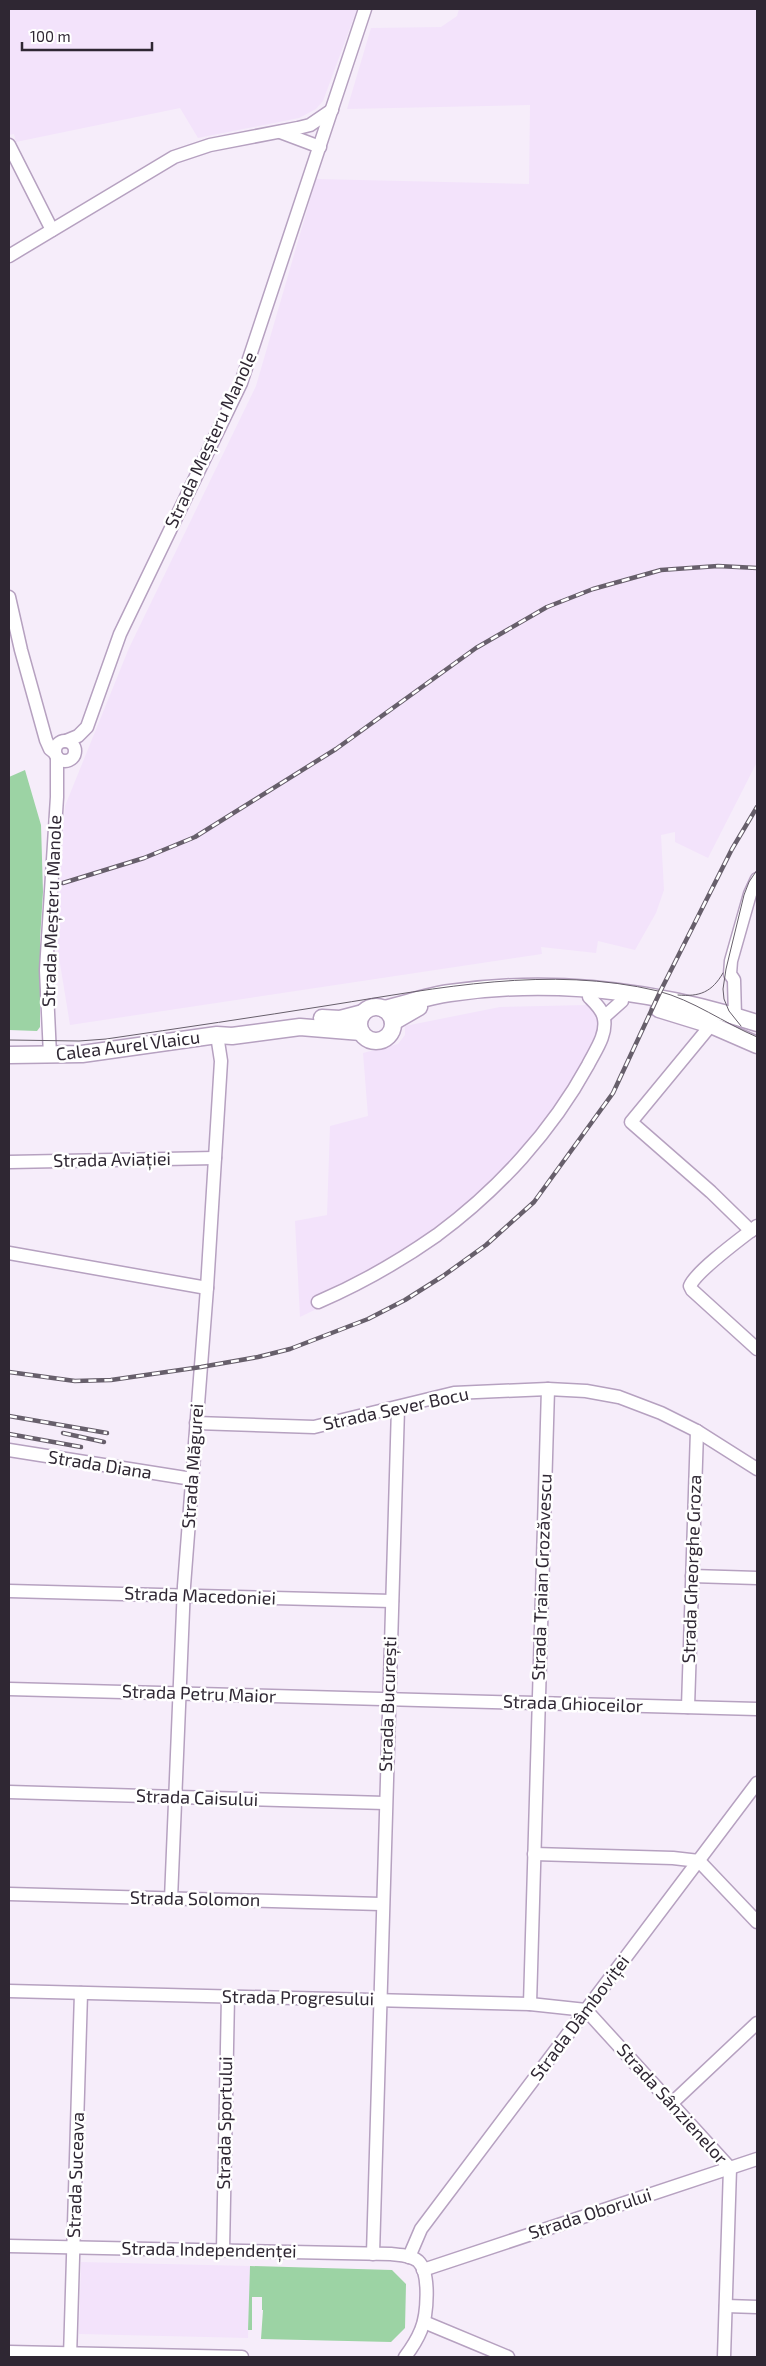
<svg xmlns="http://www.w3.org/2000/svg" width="766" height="2366" font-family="'Exo 2',sans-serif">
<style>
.built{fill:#f3e3fb}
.green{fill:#9cd3a4}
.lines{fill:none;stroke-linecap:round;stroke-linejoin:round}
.minor-casing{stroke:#b6a1c0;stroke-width:15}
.major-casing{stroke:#b6a1c0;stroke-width:19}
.minor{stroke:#fff;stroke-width:12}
.major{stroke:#fff;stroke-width:16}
.tram{stroke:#675f6b;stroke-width:1}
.rail-casing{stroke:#675f6b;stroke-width:4.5}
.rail{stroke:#fff;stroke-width:2.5;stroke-dasharray:8;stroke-linecap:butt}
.labels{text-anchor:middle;stroke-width:5;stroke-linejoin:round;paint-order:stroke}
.street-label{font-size:18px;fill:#2f2733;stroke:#fff}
</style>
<rect width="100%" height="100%" fill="#f6edfa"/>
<g class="built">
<path d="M9,9H357L323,101L316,109L299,118L198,138L180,108L16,142L14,134L9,135Z"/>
<path d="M459,9H757V762L708,858L675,842V832L661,835L664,890L656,913L635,950L598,941L596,953L541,947L542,954L70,1025L56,939L65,806L129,648L256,386L316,179L529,184L530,105L347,109L371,28L441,27L457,16Z"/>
<path d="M588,1005L618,1008L600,1050L533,1150L380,1278L300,1317L295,1221L327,1215L330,1126L368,1116L363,1053L398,1044L405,1035V1026L500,1007Z"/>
<path d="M81,2262L250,2266L248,2338L79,2334Z"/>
</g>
<g class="green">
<path d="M25,770L41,825L43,892L40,940V1027L37,1031L9,1030V777Z"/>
<path d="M250,2266L392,2270L406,2284L405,2328L391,2342L261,2339L263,2310H262V2297H252V2330H248Z"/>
</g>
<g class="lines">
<defs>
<g id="minor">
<path d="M280,132L320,147"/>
<path d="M9,145L52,230"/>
<path d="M9,256L174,157L210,145L298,128L310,125L332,110"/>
<path d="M9,597L21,650L46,740L50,749L55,753"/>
<circle cx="65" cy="751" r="10"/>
<path d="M66,741L78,736L87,727L120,634L241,383L365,9"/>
<path d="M604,1017L622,1001"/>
<path d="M735,1017L734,980L730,974L731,961L750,894L757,879"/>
<path d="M711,1025L631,1122L711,1192L751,1231"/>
<path d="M50,1055L46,970L57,797V757"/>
<path d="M9,1162L215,1158"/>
<path d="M757,1226C743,1237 696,1271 690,1286L692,1290L757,1349"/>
<path d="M9,1253L207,1288"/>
<path d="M318,1302C360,1284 400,1261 437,1235C498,1190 552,1131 588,1065C595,1051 607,1035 604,1019C603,1010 595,1003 589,997"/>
<path d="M196,1423L314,1427L454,1393L548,1389L586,1391L619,1397L661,1413L697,1431L757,1469"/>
<path d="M9,1450L192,1479"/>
<path d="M692,1576L757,1578"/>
<path d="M9,1591L392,1601"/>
<path d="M9,1689L757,1709"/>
<path d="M688,1707L697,1431"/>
<path d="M9,1792L385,1803"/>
<path d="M534,1854L673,1858L699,1861L757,1922"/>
<path d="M9,1894L381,1904"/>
<path d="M171,1899L184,1586L207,1288L221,1061L217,1035"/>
<path d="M9,1991L530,2004L586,2010L730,2168L724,2357"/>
<path d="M530,2004L548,1389"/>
<path d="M672,2103L757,2023"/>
<path d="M9,2246L391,2254C400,2255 411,2255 418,2261C431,2273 427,2316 421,2330C417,2340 411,2349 405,2357"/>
<path d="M223,2250L228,1996"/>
<path d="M373,2254L398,1408"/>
<path d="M409,2257L421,2229L436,2209L757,1783"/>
<path d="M423,2270L757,2159"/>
<path d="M726,2306L757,2307"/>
<path d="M424,2322L508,2357"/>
<path d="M9,2352L242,2357"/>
<path d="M70,2357L81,1993"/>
</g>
<g id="major">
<circle cx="376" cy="1024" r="17"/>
<path d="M384,1009C406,1004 427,996 450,993C554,978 658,991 757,1023"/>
<path d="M659,1009L711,1025L757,1045"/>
<path d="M322,1018L340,1019L363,1013"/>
<path d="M393,1022L419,1007"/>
<path d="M9,1055L82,1054L217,1035L232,1036L300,1027L361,1032"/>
</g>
</defs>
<use href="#minor" class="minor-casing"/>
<use href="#major" class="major-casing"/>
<use href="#minor" class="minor"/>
<use href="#major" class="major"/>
<g class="tram">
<path d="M678,995C700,997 712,992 723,973"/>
<path d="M741,1026L729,1011L724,999L723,989L726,969L744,895L749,882L757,870"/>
<path d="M9,1040L79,1041L106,1039C181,1028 256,1017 331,1005C439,988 549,965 658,991C693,1000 724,1023 757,1037"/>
</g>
<defs>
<g id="rail">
<path d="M63,883L144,858L195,837L336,749L476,648L547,607L593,589L661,570L718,566L757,568"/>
<path d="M9,1372L75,1381L111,1380L201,1367L258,1357L290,1349L368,1319L405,1300L443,1276L486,1245L534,1202L613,1093L660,992L732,849L757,807"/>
<path d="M9,1416L107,1433"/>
<path d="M63,1433L104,1442"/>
<path d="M9,1434L81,1447"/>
</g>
</defs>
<use href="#rail" class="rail-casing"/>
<use href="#rail" class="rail"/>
</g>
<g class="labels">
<g class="street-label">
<text transform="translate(211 440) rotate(-65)" y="6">Strada Meșteru Manole</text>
<text transform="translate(52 911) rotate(-88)" y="6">Strada Meșteru Manole</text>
<text transform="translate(128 1046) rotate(-7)" y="6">Calea Aurel Vlaicu</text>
<text transform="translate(112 1160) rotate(-1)" y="6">Strada Aviației</text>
<text transform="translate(396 1409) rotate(-12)" y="6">Strada Sever Bocu</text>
<text transform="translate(100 1465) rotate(9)" y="6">Strada Diana</text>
<text transform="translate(193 1466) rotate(-86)" y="6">Strada Măgurei</text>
<text transform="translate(692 1569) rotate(-88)" y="6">Strada Gheorghe Groza</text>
<text transform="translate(542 1577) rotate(-88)" y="6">Strada Traian Grozăvescu</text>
<text transform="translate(200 1596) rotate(2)" y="6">Strada Macedoniei</text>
<text transform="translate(199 1694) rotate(2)" y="6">Strada Petru Maior</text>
<text transform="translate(388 1704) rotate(-88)" y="6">Strada București</text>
<text transform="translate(573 1704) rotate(2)" y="6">Strada Ghioceilor</text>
<text transform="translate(197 1798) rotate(2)" y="6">Strada Caisului</text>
<text transform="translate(195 1899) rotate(1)" y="6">Strada Solomon</text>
<text transform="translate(298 1998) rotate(1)" y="6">Strada Progresului</text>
<text transform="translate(580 2018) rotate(-53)" y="6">Strada Dâmboviței</text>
<text transform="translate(672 2104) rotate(48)" y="6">Strada Sânzienelor</text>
<text transform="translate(225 2123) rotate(-89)" y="6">Strada Sportului</text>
<text transform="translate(76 2175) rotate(-88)" y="6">Strada Suceava</text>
<text transform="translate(590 2214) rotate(-18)" y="6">Strada Oborului</text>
<text transform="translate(209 2250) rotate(1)" y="6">Strada Independenței</text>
</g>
</g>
<rect width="766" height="2366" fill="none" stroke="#2f2733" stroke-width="20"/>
<path d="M22 42v8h130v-8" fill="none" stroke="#2f2733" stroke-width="2.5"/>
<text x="30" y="42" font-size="15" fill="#2f2733" stroke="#ffffff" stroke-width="4" paint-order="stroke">100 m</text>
</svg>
